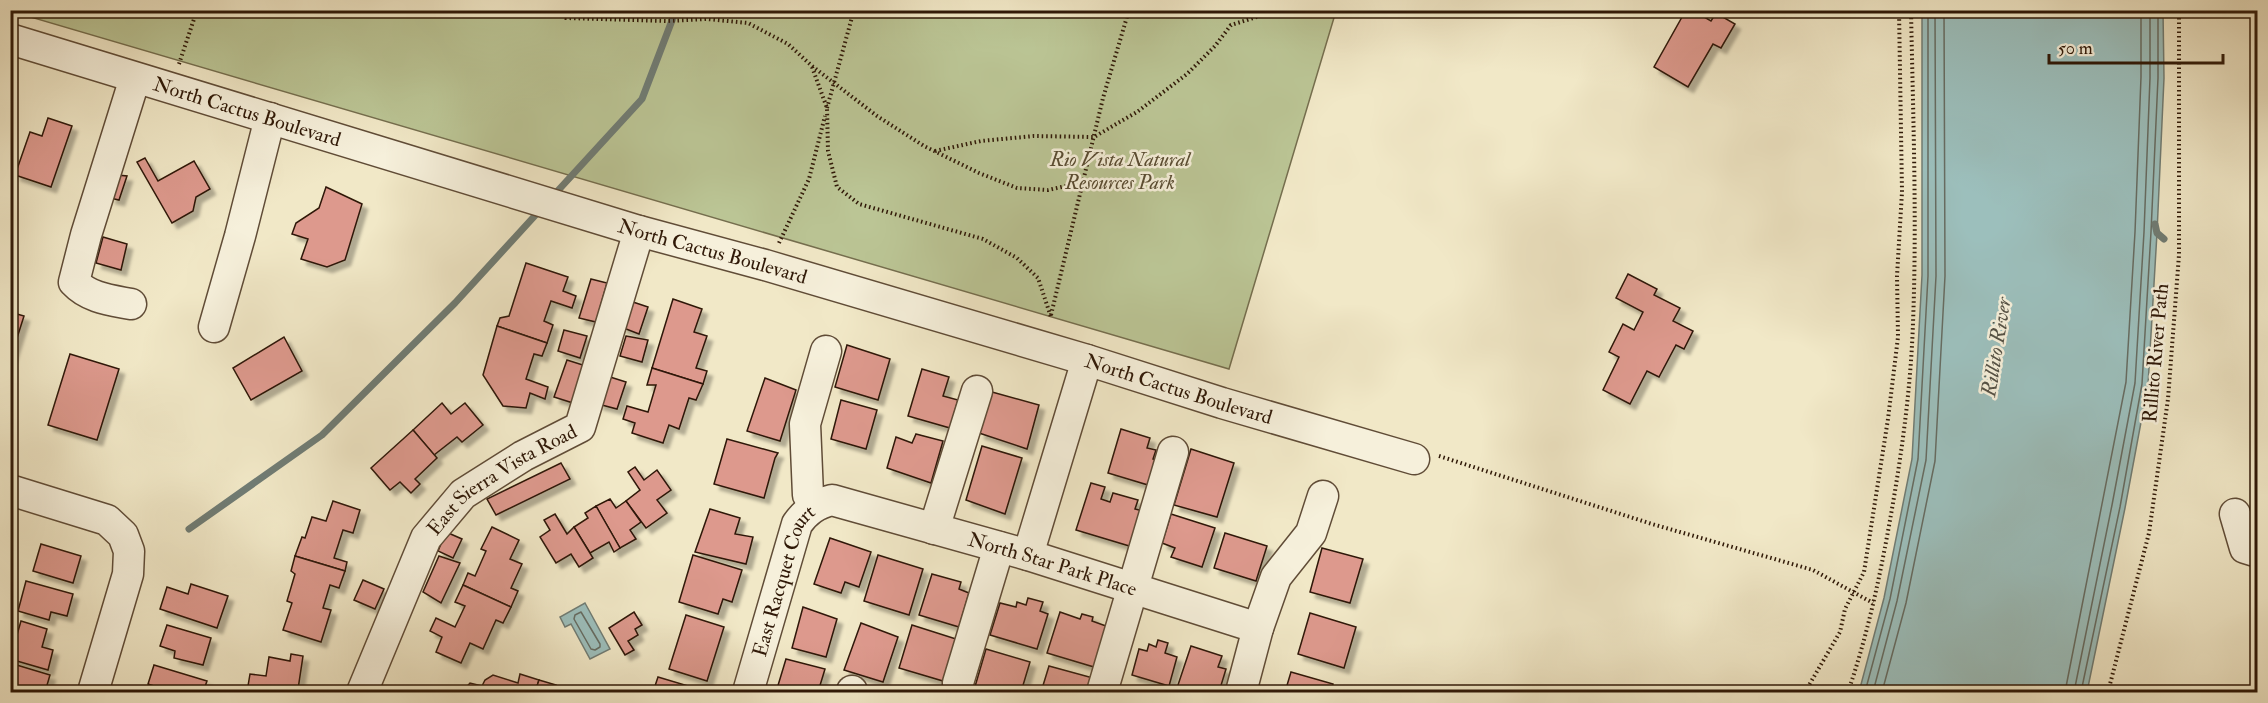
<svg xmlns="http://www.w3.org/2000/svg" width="2268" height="703" font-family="'IM FELL Double Pica',serif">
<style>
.green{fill:#bbc595;stroke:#756e4e;stroke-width:1.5}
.water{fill:#9cbfbc;stroke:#707c74;stroke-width:1.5}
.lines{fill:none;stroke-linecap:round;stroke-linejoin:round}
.shore{stroke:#666c62;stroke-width:1.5}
.stream{stroke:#707c74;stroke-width:7}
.building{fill:#dd998d;stroke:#2f1807;stroke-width:1.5;filter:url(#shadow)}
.minor-casing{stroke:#604c37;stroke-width:33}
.path{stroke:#2f1807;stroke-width:4;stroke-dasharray:1.5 3;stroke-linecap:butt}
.minor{stroke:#f6f0db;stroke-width:30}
.labels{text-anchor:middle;stroke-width:5;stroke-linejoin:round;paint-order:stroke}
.street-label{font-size:20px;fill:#2f1807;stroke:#f6f0db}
.park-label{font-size:20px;font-style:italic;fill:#594c32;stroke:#f6f0db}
.water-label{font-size:21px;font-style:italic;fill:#555246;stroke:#f6f0db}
</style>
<defs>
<filter id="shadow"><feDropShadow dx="5.5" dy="5.5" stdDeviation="1.5" flood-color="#0004"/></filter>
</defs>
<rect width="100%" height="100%" fill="#f1e8c7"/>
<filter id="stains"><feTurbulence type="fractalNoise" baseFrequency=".00333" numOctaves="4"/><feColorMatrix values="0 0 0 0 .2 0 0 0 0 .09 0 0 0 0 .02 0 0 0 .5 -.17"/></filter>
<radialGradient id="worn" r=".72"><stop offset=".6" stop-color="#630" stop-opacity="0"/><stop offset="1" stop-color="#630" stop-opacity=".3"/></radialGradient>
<path class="green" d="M10,11L11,10L1336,11L1229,369Z"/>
<g class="water">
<path d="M1922,11H2163L2164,78L2157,233L2148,385L2125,508L2087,692H1859L1884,598L1912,459L1922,275Z"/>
<path d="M585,603L610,649L590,659L571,624L565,627L560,617Z"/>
</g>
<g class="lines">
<g class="shore">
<path d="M581,612L600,644V647L595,650L591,649L574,619L575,615Z"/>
<path d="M1865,692L1890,599L1918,459L1928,276V10"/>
<path d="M1873,692L1897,601L1926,460L1936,276L1935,10"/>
<path d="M1882,692L1906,603L1935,461L1945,276L1944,10"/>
<path d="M2065,692L2126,382L2135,232L2141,77V10"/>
<path d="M2074,692L2112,505L2135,383L2144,232L2150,78V10"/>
<path d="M2081,692L2120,507L2142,384L2151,232L2158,78V10"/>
</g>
<g class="stream">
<path d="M553,196L642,99L676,10"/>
<path d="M2155,224L2157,233L2164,239"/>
<path d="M189,529L322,435L455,303L541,209"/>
</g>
</g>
<g class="building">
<path d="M1686,10H1692L1711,21L1716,13L1735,24L1721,48L1713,44L1688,87L1654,67Z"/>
<path d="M48,118L72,126L51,187L15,175L30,132L42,136Z"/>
<path d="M145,158L158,181L194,161L210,189L196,197L193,211L172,223L137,162Z"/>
<path d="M117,175L127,176L119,200L110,198Z"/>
<path d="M326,187L362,204L345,260L327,267L301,259L308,239L292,234L296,223L319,208Z"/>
<path d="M103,237L127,244L121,270L96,263Z"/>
<path d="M526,263L568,277L563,291L576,296L572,308L551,301L544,321L553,325L547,343L497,326L500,318L509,316Z"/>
<path d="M1628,274L1657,289L1654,295L1680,308L1673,321L1693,331L1684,349L1676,345L1659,377L1647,371L1630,404L1603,390L1619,357L1609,352L1623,324L1634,330L1643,312L1616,298Z"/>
<path d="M591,279L607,283L596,322L579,318Z"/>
<path d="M673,299L702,309L694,332L707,336L696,368L707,371L703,384L652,368Z"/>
<path d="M630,301L648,307L639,334L621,327Z"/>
<path d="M10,312L24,316L10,360Z"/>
<path d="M497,326L547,343L542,356L534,354L526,379L548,387L545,399L530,393L526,408L503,406L483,375Z"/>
<path d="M564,330L587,336L580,358L558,351Z"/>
<path d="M626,336L648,340L642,362L620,356Z"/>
<path d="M284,337L302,371L251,400L233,368Z"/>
<path d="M847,345L890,359L878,400L835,387Z"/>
<path d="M70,354L119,369L97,440L48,425Z"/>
<path d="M567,360L586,366L573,403L554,397Z"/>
<path d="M652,368L703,384L696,400L689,398L679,429L669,425L663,443L632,433L635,423L623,419L627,406L648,412L656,385H647Z"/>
<path d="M922,369L949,377L943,396L958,400L950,428L908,416Z"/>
<path d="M607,376L626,382L617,409L598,404Z"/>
<path d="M765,378L796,390L780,441L747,431Z"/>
<path d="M992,392L1039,405L1027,449L979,433Z"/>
<path d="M841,400L877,410L866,449L831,439Z"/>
<path d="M442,403L451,414L465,403L483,425L462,442L457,437L434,455L413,430Z"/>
<path d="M1121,429L1150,438L1147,448L1156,450L1153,459L1156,460L1148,485L1108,473Z"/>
<path d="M413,430L437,458L415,479L420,484L411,493L400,482L390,490L371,468Z"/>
<path d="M916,434L943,441L931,483L887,468L896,437L912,443Z"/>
<path d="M727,439L778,453L775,458L764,498L714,484Z"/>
<path d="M982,446L1022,458L1005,514L966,500Z"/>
<path d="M1191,449L1234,463L1217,517L1174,505Z"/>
<path d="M561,463L570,479L496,515L487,499Z"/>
<path d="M635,467L644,480L657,470L671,490L657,500L667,513L646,528L626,501L640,490L628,472Z"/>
<path d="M1091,483L1105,487L1101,499L1110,502L1113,493L1138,500L1135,509L1147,512L1136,548L1076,530Z"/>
<path d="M610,499L616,508L626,501L641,522L630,530L636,539L620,548L596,506Z"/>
<path d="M333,501L360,510L353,533L343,530L334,558L347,562L345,571L295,556L302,537L305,538L312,517L326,521Z"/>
<path d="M596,506L620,548L614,552L609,542L590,553L574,527L588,518L585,513Z"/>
<path d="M710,509L740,518L735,534L753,537L746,564L695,552Z"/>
<path d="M555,514L567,534L574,527L593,558L579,567L571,554L556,563L540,537L550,530L544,520Z"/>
<path d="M1171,514L1215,528L1202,567L1171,557L1175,548L1162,543Z"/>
<path d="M492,527L519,540L510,559L522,564L511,588L518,591L511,607L463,585L468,573L475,576L486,551L481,549Z"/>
<path d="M446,532L462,539L453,558L438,551Z"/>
<path d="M1225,533L1267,546L1256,581L1214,568Z"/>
<path d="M830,538L871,552L859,587L845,582L841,593L814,584Z"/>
<path d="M41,544L81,556L73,583L33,571Z"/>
<path d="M1322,548L1363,559L1350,603L1310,592Z"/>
<path d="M693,555L742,570L732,602L723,599L718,614L679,602Z"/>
<path d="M878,555L923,569L909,615L864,601Z"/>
<path d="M295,556L345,571L339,588L330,585L323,608L331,610L321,642L283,630L292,603L287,601L295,574L291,571Z"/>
<path d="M439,556L460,563L441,603L423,592Z"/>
<path d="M932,574L961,582L959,589L969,593L959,627L919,615Z"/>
<path d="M363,580L384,589L375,609L354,600Z"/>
<path d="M26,581L73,594L67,616L51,612L49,620L18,611Z"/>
<path d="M191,584L228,596L217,628L160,609L167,587L188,594Z"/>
<path d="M463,585L511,607L503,623L496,620L483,649L470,643L461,663L436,652L442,637L430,631L436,618L455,627L465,606L455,602Z"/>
<path d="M1028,598L1043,602L1040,611L1048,614L1037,649L990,635L1000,603L1016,607L1017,602L1026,605Z"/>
<path d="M803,607L837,619L826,657L792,648Z"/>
<path d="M634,612L642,625L635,629L638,635L628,641L634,650L625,655L609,628Z"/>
<path d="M1060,612L1080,619L1082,614L1093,617L1092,621L1106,626L1094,667L1047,653Z"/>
<path d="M1310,613L1356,627L1344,668L1298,654Z"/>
<path d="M686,615L724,627L707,681L669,669Z"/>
<path d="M21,621L47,629L42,647L53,650L48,670L10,659Z"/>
<path d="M861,623L898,637L883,682L844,670Z"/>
<path d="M167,625L211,638L203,665L174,658L175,651L160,646Z"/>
<path d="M912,625L956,639L943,681L899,668Z"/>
<path d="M1158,640L1168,643L1165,653L1177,657L1169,686L1132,675L1139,649L1147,651L1149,644L1156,647Z"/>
<path d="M1191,646L1222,656L1218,667L1226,669L1219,692L1176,691Z"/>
<path d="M986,649L1030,662L1021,692H982L974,690Z"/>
<path d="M291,654L303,656L298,689L287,687L286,692H247L250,674L266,676L269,657L290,661Z"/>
<path d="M786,659L825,669L818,692H776Z"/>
<path d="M10,663L50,675L45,692H10Z"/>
<path d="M154,665L207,681L203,692H159L160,688L148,684Z"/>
<path d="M1049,666L1093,678L1089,692H1041Z"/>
<path d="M1291,672L1333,684L1331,692H1285Z"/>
<path d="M520,674L539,680L535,692H462L470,683L482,686L485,680L493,675L518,683Z"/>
<path d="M658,677L705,691L704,692H653Z"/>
<path d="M539,680L556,685L554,692H535Z"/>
</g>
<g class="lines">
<defs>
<g id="minor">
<path id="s1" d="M10,39L639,231L765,265L1087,360L1222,403L1414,459"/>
<path d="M131,304C110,300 89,298 74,282L86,235L135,78"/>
<path d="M214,327L240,236L270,118"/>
<path d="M10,490L107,520L123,535L129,551L128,574L93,692"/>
<path d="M815,506L808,495L805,424L826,351"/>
<path d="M2235,514L2245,548L2258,552"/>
<path d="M934,529L977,391"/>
<path d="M1028,555L1087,360"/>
<path d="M958,683L999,547"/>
<path id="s2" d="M362,692L426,538L463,494L523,456L580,427L639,231"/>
<path id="s3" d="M748,692L797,524C806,511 816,504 832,500L1028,555L1258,628"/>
<path d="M852,692V691"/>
<path d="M1102,692L1173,452"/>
<path d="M1241,692L1258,628L1276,577L1311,533L1323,496"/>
</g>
</defs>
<use href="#minor" class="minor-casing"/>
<g class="path">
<path d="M554,10L566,18L667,21L707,19L748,23L788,44L812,66L877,116L924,146L979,173L1017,188L1048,190L1084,182"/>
<path d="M179,64L197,10"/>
<path d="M812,67L827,108L828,151L837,187L859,204L983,239L1017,258L1038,278L1051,317"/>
<path d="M827,108L854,10"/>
<path d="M935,151L981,141L1034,136L1094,137L1137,112L1187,74L1215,46L1231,25L1263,15L1266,10"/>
<path d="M779,243L809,179L825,116"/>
<path d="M1051,315L1103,98L1129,10"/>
<path d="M1439,456L1652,524L1813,570L1873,603"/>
<path d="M1805,692L1840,632L1845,609L1864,572L1888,419L1898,337L1897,276L1902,192L1899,10"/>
<path d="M1848,692C1869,631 1882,567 1893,503C1903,444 1911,383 1913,323C1917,219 1913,115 1911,10"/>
<path d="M2108,692L2149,533L2168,399L2179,255V10"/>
</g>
<use href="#minor" class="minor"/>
</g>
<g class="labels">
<g class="street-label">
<text dy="7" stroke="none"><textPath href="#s1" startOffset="248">North Cactus Boulevard</textPath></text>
<text dy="7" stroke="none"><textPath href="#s1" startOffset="734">North Cactus Boulevard</textPath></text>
<text transform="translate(2155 353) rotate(-85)" y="7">Rillito River Path</text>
<text dy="7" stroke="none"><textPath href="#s1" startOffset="1220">North Cactus Boulevard</textPath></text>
<text dy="7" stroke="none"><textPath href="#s2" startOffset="264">East Sierra Vista Road</textPath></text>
<text dy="7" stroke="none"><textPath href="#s3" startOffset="448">North Star Park Place</textPath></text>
<text dy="7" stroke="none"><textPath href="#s3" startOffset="117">East Racquet Court</textPath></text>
</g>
<g class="park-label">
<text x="1120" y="166">Rio Vista Natural<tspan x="1120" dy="23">Resources Park</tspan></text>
</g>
<g class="water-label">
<text transform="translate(1996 347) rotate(-81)" y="7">Rillito River</text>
</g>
</g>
<rect width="2268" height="703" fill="none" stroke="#f1e8c7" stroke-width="36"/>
<rect x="12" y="12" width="2244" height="679" fill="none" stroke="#2f1807" stroke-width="3"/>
<rect x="18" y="18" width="2232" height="667" fill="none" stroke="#2f1807" stroke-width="1.5"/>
<path d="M2049 54v9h174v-9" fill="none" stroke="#2f1807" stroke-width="3"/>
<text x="2058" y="54" font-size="18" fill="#2f1807" stroke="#f6f0db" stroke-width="4.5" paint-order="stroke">50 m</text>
<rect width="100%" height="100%" filter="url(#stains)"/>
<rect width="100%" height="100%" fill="url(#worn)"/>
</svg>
